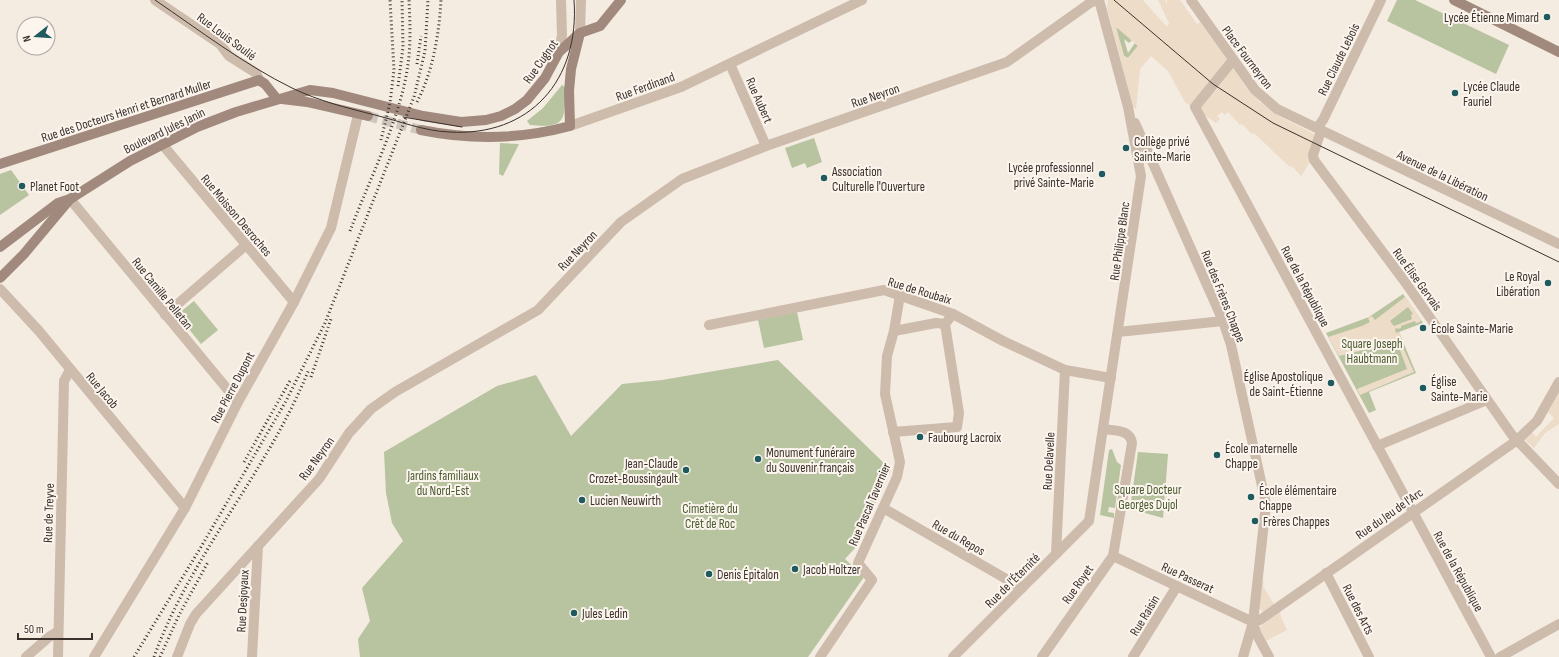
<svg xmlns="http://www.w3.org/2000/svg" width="1559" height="657" font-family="'Sofia Sans Condensed',sans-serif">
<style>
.green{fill:#b8c4a0}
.plaza{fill:#ecdcc8;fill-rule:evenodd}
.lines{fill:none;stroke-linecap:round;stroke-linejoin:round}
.secondary-tunnel{stroke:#cfc6bd;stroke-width:10;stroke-dasharray:10 5;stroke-linecap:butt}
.minor{stroke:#cdbbac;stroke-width:10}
.secondary{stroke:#a18a7d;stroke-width:10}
.tram{stroke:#3b302b;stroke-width:1}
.rail{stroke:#3b302b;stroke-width:3;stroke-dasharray:1 3;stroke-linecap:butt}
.poi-dot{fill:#1f5a5e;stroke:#fbf5ee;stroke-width:1.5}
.labels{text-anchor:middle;stroke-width:4;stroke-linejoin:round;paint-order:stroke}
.poi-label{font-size:13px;fill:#3b302b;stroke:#fbf5ee;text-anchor:start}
.street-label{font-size:13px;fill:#3b302b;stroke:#fbf5ee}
.park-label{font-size:13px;fill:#4a5a2e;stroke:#fbf5ee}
</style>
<rect width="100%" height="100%" fill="#f4ebe1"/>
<g class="green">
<path d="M1397,0H1415L1509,45L1496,74L1387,21Z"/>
<path d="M1117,27L1132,40L1129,43L1124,39L1128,53L1135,43L1138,46L1128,58L1124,56L1116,29Z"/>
<path d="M562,85L565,87C565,119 567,129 530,125L527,121L543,108Z"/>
<path d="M814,138L822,162L807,168L805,163L792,168L785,148Z"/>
<path d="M500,143L519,144L503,176L499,174Z"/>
<path d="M11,170L29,195L0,215V174Z"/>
<path d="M1403,294L1423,323L1399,332L1416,373L1369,392L1376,410L1369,413L1326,333L1369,317Z"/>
<path d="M194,301L218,330L201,344L179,317V313Z"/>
<path d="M797,312L803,340L764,348L758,320Z"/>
<path d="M778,360L891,470L855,548L845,559L864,577L808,657H360L358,639L370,621L362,588L403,541L392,523L386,493L384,452L497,386L536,375L571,436L622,384L662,380Z"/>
<path d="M1112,449L1117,462L1121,465L1115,508L1109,507L1108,512L1114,513V518L1100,515L1109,450Z"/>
<path d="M1138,452L1168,454L1163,518L1130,509Z"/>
</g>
<g class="plaza">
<path d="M1108,0H1143L1167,27L1169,23L1158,0H1165L1167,5V0H1180L1197,24L1200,22L1250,92L1260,102L1279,116L1314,134L1316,138L1311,160L1302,175L1301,176L1292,166L1290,167L1256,135L1254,133L1252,134L1242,124L1240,125L1228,112L1225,115L1222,112L1217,116L1220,119L1216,123L1185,102L1168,71L1151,56L1140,69L1136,109L1133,107L1107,8ZM1116,27L1138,46L1128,58L1124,56Z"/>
<path d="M1405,297L1421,319L1420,322L1416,323L1415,321L1401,326V328L1398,329V328L1395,329L1396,333L1399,332L1401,338L1402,340L1400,341L1414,372L1360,395L1357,389L1407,369L1397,342L1339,356L1328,337L1362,326L1370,322L1368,318L1372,316L1375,320ZM1408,307L1413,314L1411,315L1412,319L1394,326L1390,321Z"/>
<path d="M1559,391V424L1545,433L1534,448L1524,439L1532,432L1536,437L1554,418L1548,412Z"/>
<path d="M1262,581H1264L1263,586L1275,606L1264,612L1258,608Z"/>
<path d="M1280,611L1281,617L1287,630L1264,642L1259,630L1260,627Z"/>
</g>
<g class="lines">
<path class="secondary-tunnel" d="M368,116L421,130"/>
<g class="minor">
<path d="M155,0L220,44L229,56L256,73L259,80"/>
<path d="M1191,0L1255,90L1277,109L1559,244"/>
<path d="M580,33L581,0"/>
<path d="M559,52L562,35L561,0"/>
<path d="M1233,60L1195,107L1491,657"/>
<path d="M730,64L766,146"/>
<path d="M1135,123L1223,321L1231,345L1266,504L1253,622L1243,657"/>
<path d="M570,126L681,87L862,0"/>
<path d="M1317,128L1323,120L1381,0"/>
<path d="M1321,131L1313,155L1314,160L1405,282L1512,435L1559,484"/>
<path d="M162,144L294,302"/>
<path d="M70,199L238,402"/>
<path d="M0,289L39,331L185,508"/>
<path d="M165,315L246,245"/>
<path d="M709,325L884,290L953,314L1003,341L1065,370L1111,378"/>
<path d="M894,331L936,323L945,324"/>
<path d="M1118,332L1223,321"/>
<path d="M893,432L957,427L959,413L945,324L953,314"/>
<path d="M1377,446L1487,400"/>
<path d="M883,508L1022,588"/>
<path d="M1056,554L1065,370"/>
<path d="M1113,556L1253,622"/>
<path d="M1326,573L1369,657"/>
<path d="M1253,622L1260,620L1277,608L1516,441L1537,421L1559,382"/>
<path d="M1253,622L1256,633L1269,657"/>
<path d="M26,657L49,637L57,632"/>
<path d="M58,657L64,381L70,370"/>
<path d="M94,657L185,508L238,402L294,302L331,228L358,115"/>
<path d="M177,657L190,624L196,614L319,479L349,433L371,409L395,392L538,310L621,222L682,179L766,146L1007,62L1090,3L1097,0"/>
<path d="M252,657L258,546"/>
<path d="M820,657L872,580L858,563L897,477L900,462L885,394L887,356L894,331L900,295"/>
<path d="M953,657L1089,521L1141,176L1128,107L1099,0"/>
<path d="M1042,657L1113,556L1132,443C1130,429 1115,431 1103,429"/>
<path d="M1133,657L1177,586"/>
<path d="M1500,657L1559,624"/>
</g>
<g class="secondary">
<path d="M1454,0L1559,52"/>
<path d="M282,99L307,102L368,116"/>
<path d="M421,130C470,140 522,139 570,126L569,91L571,69L580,33"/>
<path d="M0,164L259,80L265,84L277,99"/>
<path d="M0,247L58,203L70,199"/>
<path d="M0,278L24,254L70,199L130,161L197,127L236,112L310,90L333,93L423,116L461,122L486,120L501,116L515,109L527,100L545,78L559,52L580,33L600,26L621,0"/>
</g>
<g class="tram">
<path d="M155,0C199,30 245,65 292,88C319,101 347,108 375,115C399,121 424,131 449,132C530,137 580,80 574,0"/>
<path d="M1114,0L1213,84L1273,123L1559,262"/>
<path d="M403,117L462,127"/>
</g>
<g class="rail">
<path d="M417,64L421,36"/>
<path d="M398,86L403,47L402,0"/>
<path d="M417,102C433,71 439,35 441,0"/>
<path d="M381,140L390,103L394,70L390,0"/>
<path d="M350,231C369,180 401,118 408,64C411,43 410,21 409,0"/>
<path d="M311,377L331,319"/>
<path d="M244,462L291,379"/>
<path d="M134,657L201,547L286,401L325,323L414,97L425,51L428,0"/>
<path d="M154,657C191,554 269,470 309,369"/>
<path d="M160,657L179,615L208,562"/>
</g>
</g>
<g class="poi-dot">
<circle cx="1547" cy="17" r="4"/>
<circle cx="1455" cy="93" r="4"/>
<circle cx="1126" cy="148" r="4"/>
<circle cx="1102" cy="174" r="4"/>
<circle cx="824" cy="178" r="4"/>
<circle cx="22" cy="186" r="4"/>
<circle cx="1548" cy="283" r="4"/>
<circle cx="1423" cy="328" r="4"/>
<circle cx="1331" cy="383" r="4"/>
<circle cx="1423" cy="388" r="4"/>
<circle cx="920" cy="437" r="4"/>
<circle cx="1217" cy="455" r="4"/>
<circle cx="758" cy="459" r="4"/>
<circle cx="686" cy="470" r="4"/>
<circle cx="1251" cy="497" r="4"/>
<circle cx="582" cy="500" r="4"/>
<circle cx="1255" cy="521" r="4"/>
<circle cx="795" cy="569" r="4"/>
<circle cx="709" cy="574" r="4"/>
<circle cx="574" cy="613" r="4"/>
</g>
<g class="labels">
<g class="poi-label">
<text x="1539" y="22" text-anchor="end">Lycée Étienne Mimard</text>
<text x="1463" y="91">Lycée Claude<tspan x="1463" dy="15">Fauriel</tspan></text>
<text x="1134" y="146">Collège privé<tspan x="1134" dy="15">Sainte-Marie</tspan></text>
<text x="1094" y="172" text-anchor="end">Lycée professionnel<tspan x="1094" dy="15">privé Sainte-Marie</tspan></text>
<text x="832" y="176">Association<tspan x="832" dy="15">Culturelle l'Ouverture</tspan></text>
<text x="30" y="191">Planet Foot</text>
<text x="1540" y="281" text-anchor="end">Le Royal<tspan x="1540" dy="15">Libération</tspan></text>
<text x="1431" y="333">École Sainte-Marie</text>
<text x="1323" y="381" text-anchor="end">Église Apostolique<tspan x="1323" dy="15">de Saint-Étienne</tspan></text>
<text x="1431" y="386">Église<tspan x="1431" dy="15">Sainte-Marie</tspan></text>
<text x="928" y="442">Faubourg Lacroix</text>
<text x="1225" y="453">École maternelle<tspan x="1225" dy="15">Chappe</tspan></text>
<text x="766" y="457">Monument funéraire<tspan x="766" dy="15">du Souvenir français</tspan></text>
<text x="678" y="468" text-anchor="end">Jean-Claude<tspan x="678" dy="15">Crozet-Boussingault</tspan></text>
<text x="1259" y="495">École élémentaire<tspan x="1259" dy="15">Chappe</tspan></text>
<text x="590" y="505">Lucien Neuwirth</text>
<text x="1263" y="526">Frères Chappes</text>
<text x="803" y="574">Jacob Holtzer</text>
<text x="717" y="579">Denis Épitalon</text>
<text x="582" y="618">Jules Ledin</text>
</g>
<g class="street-label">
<text transform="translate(227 36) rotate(37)" y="5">Rue Louis Soulié</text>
<text transform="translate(1248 57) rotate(53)" y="5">Place Fourneyron</text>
<text transform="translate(1338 59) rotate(-64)" y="5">Rue Claude Lebois</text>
<text transform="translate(540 61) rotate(-55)" y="5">Rue Cugnot</text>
<text transform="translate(645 86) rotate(-20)" y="5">Rue Ferdinand</text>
<text transform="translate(875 95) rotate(-19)" y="5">Rue Neyron</text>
<text transform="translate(760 100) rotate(66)" y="5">Rue Aubert</text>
<text transform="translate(126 110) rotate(-18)" y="5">Rue des Docteurs Henri et Bernard Muller</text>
<text transform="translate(164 130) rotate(-26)" y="5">Boulevard Jules Janin</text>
<text transform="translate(1443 175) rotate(26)" y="5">Avenue de la Libération</text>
<text transform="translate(237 215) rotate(50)" y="5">Rue Moisson Desroches</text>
<text transform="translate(1119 241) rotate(-82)" y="5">Rue Philippe Blanc</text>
<text transform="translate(577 250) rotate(-46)" y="5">Rue Neyron</text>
<text transform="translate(1418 279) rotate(54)" y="5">Rue Élise Gervais</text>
<text transform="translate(1306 286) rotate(62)" y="5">Rue de la République</text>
<text transform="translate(920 290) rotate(17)" y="5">Rue de Roubaix</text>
<text transform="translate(163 293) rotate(51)" y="5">Rue Camille Pelletan</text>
<text transform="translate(1224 296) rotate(68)" y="5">Rue des Frères Chappe</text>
<text transform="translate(232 387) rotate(-62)" y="5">Rue Pierre Dupont</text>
<text transform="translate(103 390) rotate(50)" y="5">Rue Jacob</text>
<text transform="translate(316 458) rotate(-54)" y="5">Rue Neyron</text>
<text transform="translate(1048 461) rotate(-87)" y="5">Rue Delavelle</text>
<text transform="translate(869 504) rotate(-67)" y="5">Rue Pascal Tavernier</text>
<text transform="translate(48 513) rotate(-88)" y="5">Rue de Treyve</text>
<text transform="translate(1389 513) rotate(-35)" y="5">Rue du Jeu de l'Arc</text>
<text transform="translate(959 537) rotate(30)" y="5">Rue du Repos</text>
<text transform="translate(1459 571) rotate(61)" y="5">Rue de la République</text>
<text transform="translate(1188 577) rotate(25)" y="5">Rue Passerat</text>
<text transform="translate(1012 580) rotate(-45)" y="5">Rue de l'Éternité</text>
<text transform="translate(1077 584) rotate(-55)" y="5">Rue Royet</text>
<text transform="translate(242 601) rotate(-87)" y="5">Rue Desjoyaux</text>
<text transform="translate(1359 609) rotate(63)" y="5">Rue des Arts</text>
<text transform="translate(1144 615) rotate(-59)" y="5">Rue Raisin</text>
</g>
<g class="park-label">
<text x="1372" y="348">Square Joseph<tspan x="1372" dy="15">Haubtmann</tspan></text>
<text x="443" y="480">Jardins familiaux<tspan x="443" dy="15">du Nord-Est</tspan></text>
<text x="1148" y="494">Square Docteur<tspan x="1148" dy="15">Georges Dujol</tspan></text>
<text x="710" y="513">Cimetière du<tspan x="710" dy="15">Crêt de Roc</tspan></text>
</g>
</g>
<g transform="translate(36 36) rotate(253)"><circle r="19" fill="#fbf5ee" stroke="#aea6a0"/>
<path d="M0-3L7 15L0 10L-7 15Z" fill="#1f5a5e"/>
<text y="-6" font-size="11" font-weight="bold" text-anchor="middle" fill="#3b302b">N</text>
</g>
<path d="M18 633v6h74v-6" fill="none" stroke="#3b302b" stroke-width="2"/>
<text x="24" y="633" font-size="12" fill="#3b302b" stroke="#fbf5ee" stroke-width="3" paint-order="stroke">50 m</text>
</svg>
